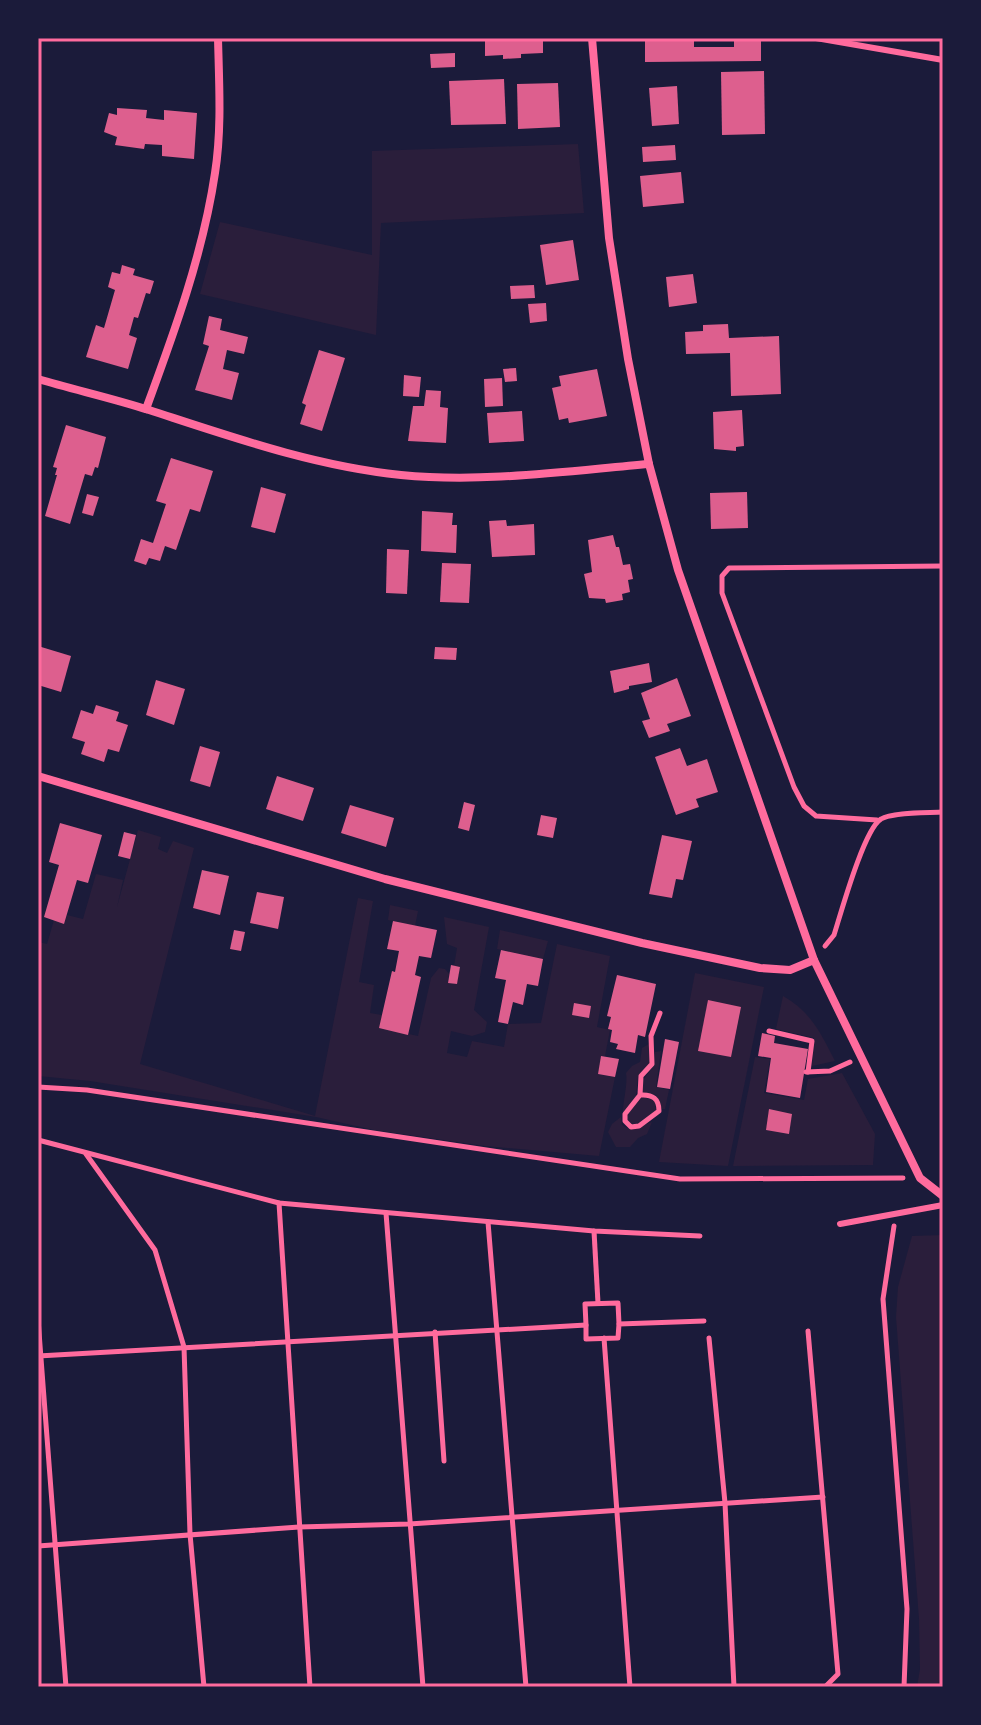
<svg xmlns="http://www.w3.org/2000/svg" width="981" height="1725" font-family="Jost,sans-serif">
<style>
.green{fill:#2a1e3b}
.building{fill:#dd5f8e}
.lines{fill:none;stroke-linecap:round;stroke-linejoin:round}
.path{stroke:#ff6b9d;stroke-width:5}
.service{stroke:#ff6b9d;stroke-width:6}
.minor{stroke:#ff6b9d;stroke-width:8}
.neatline{fill:none;stroke:#ff6b9d;stroke-width:3}
</style>
<rect width="100%" height="100%" fill="#1b1b3a"/>
<g class="green">
<path d="M578,144L584,213L381,223L376,335L200,294L220,222L372,255V151Z"/>
<path d="M138,830L161,837L158,849L167,853L173,841L194,848L140,1064L315,1116L358,898L373,901L359,982L374,985L370,1013L382,1015L380,1028L418,1036L431,978L439,968L445,969L449,974L448,982L457,984L460,967L454,966L457,948L447,944L444,917L489,927L474,1010L487,1022L485,1032L472,1036L451,1031L447,1053L467,1057L472,1041L504,1047L508,1024L541,1023L557,944L610,956L597,1027L610,1030L605,1056H601L598,1074L615,1077L599,1156L485,1146L374,1130L316,1117L90,1081L38,1076V942L47,944L54,920L64,923L67,915L83,919L96,874L123,880L117,907Z"/>
<path d="M390,905L418,911L415,926L388,920Z"/>
<path d="M500,930L548,941L543,959L497,949Z"/>
<path d="M695,973L764,987L728,1166L659,1162Z"/>
<path d="M783,996C811,1012 820,1032 835,1061L812,1066L814,1038L776,1029Z"/>
<path d="M649,1044L650,1064L638,1077L636,1097L623,1113C623,1100 628,1084 626,1073L632,1066L640,1062L642,1048Z"/>
<path d="M661,1051L656,1087L669,1090L665,1109H662L656,1095L642,1093V1081L653,1067L655,1052Z"/>
<path d="M755,1057L770,1059L764,1093L804,1100L808,1079L842,1073L875,1134L873,1165L733,1166Z"/>
<path d="M640,1097L652,1099L655,1102L656,1114L644,1119L639,1124H629L626,1120L628,1112Z"/>
<path d="M621,1117L622,1125C634,1134 640,1125 652,1122L647,1134L638,1138L630,1147H616L608,1132L612,1124Z"/>
<path d="M943,1235V1687H917L920,1669L919,1619L896,1317L898,1287L912,1236Z"/>
</g>
<g class="building">
<path d="M485,38H543V53L521,54V58L503,59V55L485,56Z"/>
<path d="M645,38L694,41V47H734V38H761V61L645,62Z"/>
<path d="M455,53V67L431,68L430,54Z"/>
<path d="M764,71L765,134L722,135L721,72Z"/>
<path d="M504,79L506,124L451,125L449,81Z"/>
<path d="M558,83L560,127L518,129L517,84Z"/>
<path d="M677,86L679,124L652,126L649,88Z"/>
<path d="M117,108L147,110L146,118L164,120V110L197,113L194,159L162,156V145L145,144L144,149L115,145L117,137L104,132L109,113L117,115Z"/>
<path d="M675,145L676,160L643,162L642,147Z"/>
<path d="M681,172L684,203L643,207L640,176Z"/>
<path d="M573,240L579,280L546,285L540,245Z"/>
<path d="M122,265L135,269L133,275L154,281L150,294L146,293L138,318L134,317L129,335L137,338L128,369L86,357L96,325L104,328L115,290L108,287L112,272L120,274Z"/>
<path d="M693,274L697,303L669,307L666,277Z"/>
<path d="M534,285L535,298L511,299L510,286Z"/>
<path d="M546,303L547,321L530,323L528,304Z"/>
<path d="M209,316L222,319L220,330L248,337L244,354L227,350L223,369L239,373L232,400L195,390L209,346L203,344Z"/>
<path d="M728,324L729,338L779,336L781,394L731,396L730,353L686,354L685,332L703,331V325Z"/>
<path d="M319,350L345,358L322,431L300,424L306,405L302,403Z"/>
<path d="M516,368L517,381L505,382L503,369Z"/>
<path d="M597,369L607,416L569,423L568,418L559,420L552,388L561,386L559,376Z"/>
<path d="M404,375L421,377L419,397L403,396Z"/>
<path d="M502,378L503,406L485,407L484,379Z"/>
<path d="M426,390L441,391L440,407L448,408L446,443L408,441L413,406H424Z"/>
<path d="M742,410L744,446L736,447V451L714,449L713,412Z"/>
<path d="M522,411L524,441L489,443L487,413Z"/>
<path d="M66,425L106,437L98,468L95,467L92,476L85,474L70,524L45,516L57,475H55L57,468L53,467Z"/>
<path d="M171,458L213,471L200,512L190,509L176,550L165,546L160,561L149,558L146,565L134,561L141,539L153,543L166,504L156,501Z"/>
<path d="M261,487L286,494L275,533L251,527Z"/>
<path d="M747,492L748,528L711,529L710,493Z"/>
<path d="M87,494L99,497L93,516L82,513Z"/>
<path d="M422,511L453,513L452,525H457L456,553L421,551Z"/>
<path d="M506,520L507,526L534,524L535,555L492,557L489,521Z"/>
<path d="M613,535L616,547H619L623,565L630,564L633,579L628,580L630,592L622,594L623,600L606,603L605,599L589,598L584,574L592,572L588,540Z"/>
<path d="M387,549L409,550L407,594L386,593Z"/>
<path d="M442,563L471,564L469,603L440,602Z"/>
<path d="M38,646L71,656L61,692L38,685Z"/>
<path d="M435,647L457,648L456,660L434,659Z"/>
<path d="M649,663L652,682L629,686V689L614,693L610,671Z"/>
<path d="M677,678L691,716L667,724L670,731L649,738L642,721L650,719L641,693Z"/>
<path d="M156,680L185,689L174,725L146,715Z"/>
<path d="M96,705L119,712L116,721L128,725L119,752L108,749L104,762L81,754L85,742L72,738L81,710L93,714Z"/>
<path d="M200,746L220,752L210,787L190,781Z"/>
<path d="M680,748L687,766L707,759L718,792L696,799L699,807L676,815L655,757Z"/>
<path d="M277,776L314,788L303,821L266,809Z"/>
<path d="M464,802L475,805L469,831L458,828Z"/>
<path d="M350,805L394,818L386,847L341,833Z"/>
<path d="M541,815L557,818L553,838L537,835Z"/>
<path d="M60,823L102,835L88,883L77,880L64,924L44,917L59,865L49,862Z"/>
<path d="M124,832L136,835L130,859L118,856Z"/>
<path d="M662,835L692,841L683,880L676,879L672,898L649,894Z"/>
<path d="M202,870L229,876L220,915L193,908Z"/>
<path d="M257,892L284,897L278,929L250,923Z"/>
<path d="M393,921L437,930L431,958L419,956L415,975L421,977L408,1035L379,1028L392,971L395,972L399,951L387,949Z"/>
<path d="M234,930L245,932L241,951L230,949Z"/>
<path d="M501,950L543,959L538,986L527,984L523,1005L513,1002L508,1024L498,1022L506,980L495,978Z"/>
<path d="M451,965L460,967L457,984L448,983Z"/>
<path d="M617,975L656,984L645,1037L638,1035L635,1053L616,1049L618,1044L610,1042L612,1030L608,1029L611,1017L607,1016Z"/>
<path d="M708,1000L741,1007L731,1057L698,1051Z"/>
<path d="M574,1003L591,1006L589,1018L572,1015Z"/>
<path d="M762,1033L775,1036L774,1043L808,1049L800,1098L766,1092L771,1058L758,1056Z"/>
<path d="M665,1039L679,1042L670,1089L657,1087Z"/>
<path d="M601,1056L619,1059L615,1077L598,1074Z"/>
<path d="M769,1109L792,1114L789,1134L766,1130Z"/>
</g>
<g class="lines">
<g class="path">
<path d="M877,820L816,816L804,806L794,787L722,593V576L729,568L943,566"/>
<path d="M825,946L834,935C841,913 864,829 881,819C892,812 928,813 943,812"/>
<path d="M769,1031L812,1041L808,1072"/>
<path d="M806,1072L830,1071L850,1062"/>
<path d="M38,1087L87,1090L680,1179L903,1178"/>
<path d="M640,1095C653,1094 659,1099 659,1111L639,1126L631,1127L625,1121V1114L640,1095L641,1076L652,1064L651,1036L660,1013"/>
<path d="M38,1140L279,1203L594,1231L700,1236"/>
<path d="M86,1154L155,1250L184,1347L190,1534L204,1687"/>
<path d="M279,1203L310,1687"/>
<path d="M386,1213L423,1687"/>
<path d="M488,1222L526,1687"/>
<path d="M894,1226L883,1299L907,1609L904,1687"/>
<path d="M594,1231L598,1303"/>
<path d="M38,1319L66,1687"/>
<path d="M586,1325L585,1304L618,1303L619,1324"/>
<path d="M808,1331L838,1674L825,1687"/>
<path d="M435,1332L444,1461"/>
<path d="M604,1338L630,1687"/>
<path d="M709,1338L725,1503L734,1687"/>
<path d="M38,1356L586,1325V1339L618,1338L619,1324L704,1321"/>
<path d="M38,1546L299,1527L409,1524L823,1497"/>
</g>
<g class="service">
<path d="M816,38L943,60"/>
<path d="M840,1224L943,1205"/>
</g>
<g class="minor">
<path d="M592,38L609,238L628,359L649,464L678,570L814,960L920,1178L943,1196"/>
<path d="M38,379C75,390 112,398 149,410C232,437 314,466 401,475C484,483 567,471 649,464"/>
<path d="M146,409C174,333 203,254 215,173C222,129 219,82 218,38"/>
<path d="M38,776L385,879L642,943L760,968L790,970L814,960"/>
</g>
</g>
<rect width="981" height="1725" fill="none" stroke="#1b1b3a" stroke-width="80"/>
<rect x="40" y="40" width="901" height="1645" class="neatline"/>
</svg>
